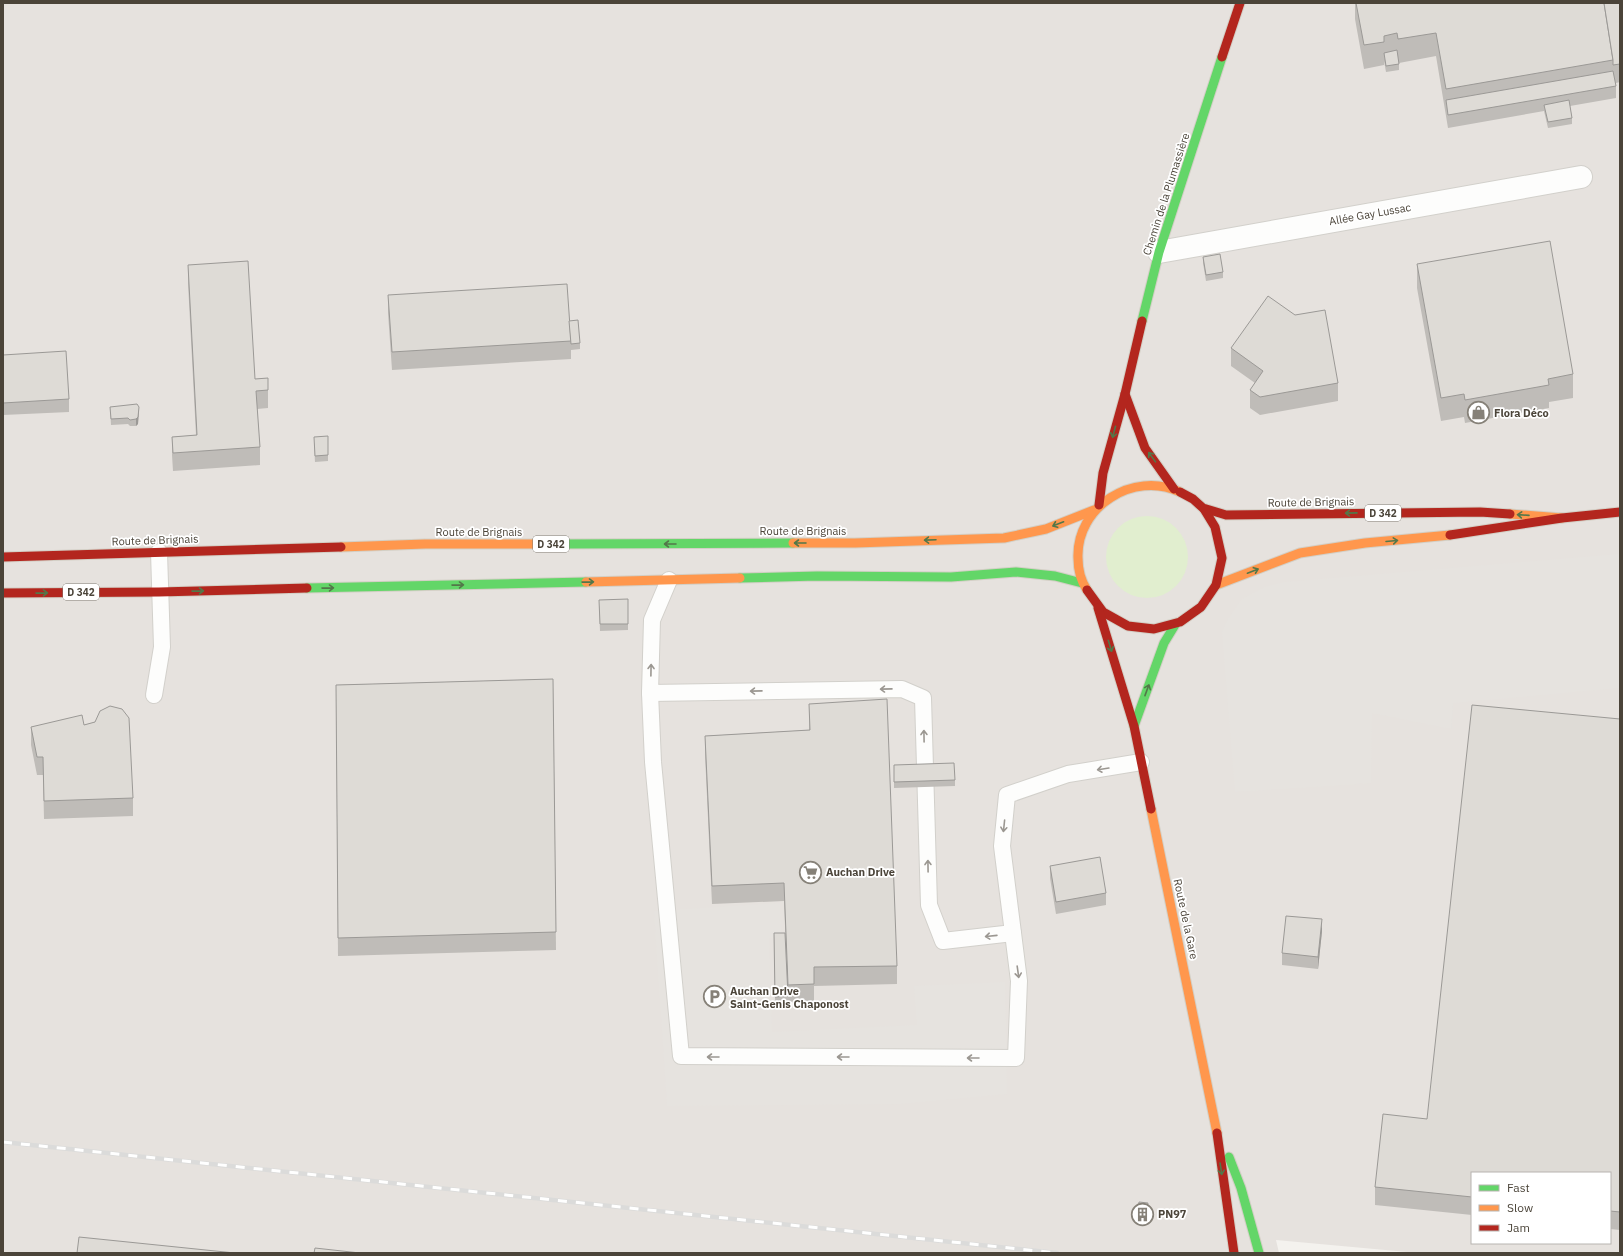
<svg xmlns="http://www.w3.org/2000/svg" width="1623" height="1256" font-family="'IBM Plex Sans',sans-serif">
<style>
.industrial{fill:#e6e2de;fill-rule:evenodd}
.green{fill:#e1eecf}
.parking{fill:#e6e3df}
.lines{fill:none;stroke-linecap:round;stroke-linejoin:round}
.lane-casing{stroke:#d2d0cb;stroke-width:18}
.street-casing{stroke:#d2d0cb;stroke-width:24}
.fast-casing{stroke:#d3cfc5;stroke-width:11}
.slow-casing{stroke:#d3cfc5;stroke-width:11}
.jam-casing{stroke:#d3cfc5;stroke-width:11}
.lane{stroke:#fdfdfc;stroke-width:16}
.street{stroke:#fdfdfc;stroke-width:22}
.fast{stroke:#63d668;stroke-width:9}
.slow{stroke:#ff974d;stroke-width:9}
.jam{stroke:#b3261e;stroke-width:9}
.rail-casing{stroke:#dbdbda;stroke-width:4.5}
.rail{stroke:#fff;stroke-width:3;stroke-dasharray:9;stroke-linecap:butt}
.wall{fill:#bfbcb8}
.shaded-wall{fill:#9b9996}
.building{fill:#dedbd6;stroke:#9b9996}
.oneway{stroke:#537749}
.oneway2{stroke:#9b9791}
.labels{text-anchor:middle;stroke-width:3.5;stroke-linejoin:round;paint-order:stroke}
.shield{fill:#fff;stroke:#817c74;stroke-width:1}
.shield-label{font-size:10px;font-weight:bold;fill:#4b4439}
.street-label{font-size:11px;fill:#4b4439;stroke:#fff}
.poi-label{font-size:11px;font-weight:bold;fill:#4b4439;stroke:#fff;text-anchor:start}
</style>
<rect width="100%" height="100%" fill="#f4f2ee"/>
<path class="industrial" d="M3,3H1620V1253H1418L1276,1240L1279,1253H3ZM1472,1173H1610V1243H1472Z"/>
<circle class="green" cx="1147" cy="557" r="41"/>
<g class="parking">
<path d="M1620,554V688L1453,703L1451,729L1372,713L1371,783L1235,792L1222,632L1228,619L1242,599L1265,587L1285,582Z"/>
<path d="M780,903L781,937L769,938L772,1032L917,1025L914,986L1005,982L1007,1094L900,1104L667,1106L654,911Z"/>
</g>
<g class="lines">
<defs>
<g id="lane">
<path d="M669,580L652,620L650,693L902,689L923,698L929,905L943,941L1013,933L1002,846L1007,795L1068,774L1141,762"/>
<path d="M650,693L653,762L681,1056L1016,1058L1019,981L1013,933"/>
<path d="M154,695L162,647L159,552"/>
</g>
<path id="street" d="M1159,252L1581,177"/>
<g id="fast">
<path d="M1142,321L1159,252L1222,57"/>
<path d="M563,544L793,543"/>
<path d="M740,578L817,576L951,577L1016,572L1055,576L1082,583"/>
<path d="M307,588L586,582"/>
<path d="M1134,726L1164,643L1175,625"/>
<path d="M1229,1157L1241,1188L1259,1253"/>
</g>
<g id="slow">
<path d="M1510,514L1562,518"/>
<path d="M793,543H855L1004,538L1046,529L1094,510"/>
<path d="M341,547L425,544H563"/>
<path d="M586,582L740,578"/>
<path d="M1216,585L1300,553L1365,543L1450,535"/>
<path d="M1087,590C1081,581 1078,569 1078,558C1076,507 1133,470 1180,492"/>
<path d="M1151,809L1217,1133"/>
</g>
<g id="jam">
<path d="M1222,57L1240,3"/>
<path d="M1125,394L1145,448L1174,489"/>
<path d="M1180,492L1193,499L1203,508L1226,515L1480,512L1510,514"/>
<path d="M1099,505L1103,473L1125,394L1142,321"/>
<path d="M1450,535L1562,518L1620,512"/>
<path d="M3,557L341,547"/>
<path d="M1087,590L1103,612L1128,626L1154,629L1180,622L1201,607L1216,585L1222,558L1215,527L1204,509"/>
<path d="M3,593L159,592L307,588"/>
<path d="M1098,608L1134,726L1151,809"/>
<path d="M1217,1133L1234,1253"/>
</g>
</defs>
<use href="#lane" class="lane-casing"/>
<use href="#street" class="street-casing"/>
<use href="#fast" class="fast-casing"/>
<use href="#slow" class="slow-casing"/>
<use href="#jam" class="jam-casing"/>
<use href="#lane" class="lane"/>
<use href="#street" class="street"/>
<use href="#fast" class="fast"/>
<use href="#slow" class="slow"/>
<use href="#jam" class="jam"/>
<defs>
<path id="rail" d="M3,1142L1057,1253"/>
</defs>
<use href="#rail" class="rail-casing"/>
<use href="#rail" class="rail"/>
</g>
<g class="wall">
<path d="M1355,3H1620V82L1616,83V98L1570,106L1572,118V124L1548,128L1544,111L1448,128L1436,56L1399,63V70L1386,72L1384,61V65L1364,69L1355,19Z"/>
<path d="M1203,257L1223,272V278L1206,281L1203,263Z"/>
<path d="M1417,264L1573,374V398L1549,402V408L1465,423L1464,417L1441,421L1417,288Z"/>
<path d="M188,265L255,379L268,378V408L257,409L260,447V465L173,471L172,455V437L196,435L188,283Z"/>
<path d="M388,295L569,321L580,343V349L571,350V359L392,370L388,313Z"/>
<path d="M1231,348L1338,383V401L1260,415L1250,408V390L1255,383L1231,366Z"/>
<path d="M3,355L69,399V412L3,415Z"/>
<path d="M110,407L139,413L138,424L136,426H130L128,424L111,425Z"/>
<path d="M314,443L328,455V461L315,462Z"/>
<path d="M628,599V630L600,631L599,606Z"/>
<path d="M553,679L556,950L338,956L336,685Z"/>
<path d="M809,704L897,966V984L814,986V1002L775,1003L774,933L787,975L784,901L712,904L705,754V736L809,730Z"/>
<path d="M1620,719V1230L1610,1229V1173H1472V1215L1375,1205V1187L1427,1119Z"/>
<path d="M95,722L133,798V816L44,819L43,775H37L31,745V727L84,725Z"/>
<path d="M894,765L955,780V786L894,788Z"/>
<path d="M1050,866L1106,893V905L1056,914L1050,878Z"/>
<path d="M1322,931L1318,969L1282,965V953Z"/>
<path d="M1148,1210L1146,1219L1138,1218V1212Z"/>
</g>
<g class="shaded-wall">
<path d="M139,407L138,424L136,426V419Z"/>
<path d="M1322,919V931L1318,969V957Z"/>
<path d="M1148,1203V1210L1146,1219V1213Z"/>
</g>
<g class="building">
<path d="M1356,3H1604L1613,60L1446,89L1436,33L1398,39L1397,33L1384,36V42L1364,45Z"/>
<path d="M1604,3H1620V64L1613,65V60Z"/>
<path d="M1397,50L1399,64L1386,66L1384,53Z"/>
<path d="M1613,71L1616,86L1448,115L1446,100Z"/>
<path d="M1569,100L1572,118L1548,122L1544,105Z"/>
<path d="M1550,241L1573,374L1548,379L1549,385L1465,400L1464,394L1441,398L1417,264Z"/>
<path d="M1220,254L1223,272L1206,275L1203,257Z"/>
<path d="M248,261L255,379L268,378V390L256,391L260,447L173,453L172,437L197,435L188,265Z"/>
<path d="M567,284L571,341L392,352L388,295Z"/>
<path d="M1268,296L1295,315L1325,310L1338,383L1260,397L1250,390L1263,371L1231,348Z"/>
<path d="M578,320L580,343L571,344L569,321Z"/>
<path d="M66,351L69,399L3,403V355Z"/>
<path d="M137,404L139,407L138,417L136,419L130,420L128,418L111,419L110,407Z"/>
<path d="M328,436V455L315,456L314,437Z"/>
<path d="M628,599V624H600L599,600Z"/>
<path d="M553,679L556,932L338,938L336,685Z"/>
<path d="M887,699L897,966L814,967V984L788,985L784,883L712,886L705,736L810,730L809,704Z"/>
<path d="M1472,705L1620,719V1212L1610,1211V1173H1472V1197L1375,1187L1383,1114L1427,1119Z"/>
<path d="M110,706L122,709L129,718L133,798L44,801L43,757H37L31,727L82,715L84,725L95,722L100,711Z"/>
<path d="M954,763L955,780L894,782V765Z"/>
<path d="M1100,857L1106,893L1056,902L1050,866Z"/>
<path d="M1286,916L1322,919L1318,957L1282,953Z"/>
<path d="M774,933H785L788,996L775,997Z"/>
<path d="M1139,1202L1148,1203L1146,1213L1138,1212Z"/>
<path d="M79,1237L235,1253H77Z"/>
<path d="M315,1248L360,1253H314Z"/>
</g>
<defs><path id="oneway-shaft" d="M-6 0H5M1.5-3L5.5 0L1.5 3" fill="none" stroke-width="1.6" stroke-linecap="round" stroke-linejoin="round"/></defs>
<g class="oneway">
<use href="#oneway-shaft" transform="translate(1114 432) rotate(105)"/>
<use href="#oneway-shaft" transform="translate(1152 457) rotate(-126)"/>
<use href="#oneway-shaft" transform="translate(1351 513) rotate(179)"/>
<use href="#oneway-shaft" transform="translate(1523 515) rotate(-176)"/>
<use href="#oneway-shaft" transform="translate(1058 524) rotate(159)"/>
<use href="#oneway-shaft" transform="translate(930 540) rotate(178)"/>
<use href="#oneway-shaft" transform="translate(1392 541) rotate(-5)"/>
<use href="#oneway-shaft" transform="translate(800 543) rotate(180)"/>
<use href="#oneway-shaft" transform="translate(670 544) rotate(180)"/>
<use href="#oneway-shaft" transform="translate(1253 571) rotate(-21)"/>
<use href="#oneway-shaft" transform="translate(588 582) rotate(-1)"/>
<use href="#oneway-shaft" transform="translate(458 585) rotate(-1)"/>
<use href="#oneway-shaft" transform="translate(328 588) rotate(-1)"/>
<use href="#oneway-shaft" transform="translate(198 591) rotate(-1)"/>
<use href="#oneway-shaft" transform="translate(42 593) rotate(-1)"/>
<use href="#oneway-shaft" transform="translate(1110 646) rotate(73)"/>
<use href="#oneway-shaft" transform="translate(1147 690) rotate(-70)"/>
<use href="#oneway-shaft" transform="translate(1221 1169) rotate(81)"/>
</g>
<g class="oneway2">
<use href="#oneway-shaft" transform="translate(651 670) rotate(-89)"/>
<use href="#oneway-shaft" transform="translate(886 689) rotate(179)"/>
<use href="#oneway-shaft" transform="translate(756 691) rotate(179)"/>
<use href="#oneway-shaft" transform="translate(924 736) rotate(-91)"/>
<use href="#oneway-shaft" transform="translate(1103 769) rotate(171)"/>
<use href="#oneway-shaft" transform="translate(1004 826) rotate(96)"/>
<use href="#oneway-shaft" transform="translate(928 866) rotate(-91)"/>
<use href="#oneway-shaft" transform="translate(991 936) rotate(174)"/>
<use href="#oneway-shaft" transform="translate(1018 972) rotate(82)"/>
<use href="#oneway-shaft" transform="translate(713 1057) rotate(-180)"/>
<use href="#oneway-shaft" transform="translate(843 1057) rotate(-180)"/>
<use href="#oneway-shaft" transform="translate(973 1058) rotate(-180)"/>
</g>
<defs>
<symbol id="shop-ring" viewBox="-11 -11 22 22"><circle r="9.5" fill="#fff" stroke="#868178" stroke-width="1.5"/><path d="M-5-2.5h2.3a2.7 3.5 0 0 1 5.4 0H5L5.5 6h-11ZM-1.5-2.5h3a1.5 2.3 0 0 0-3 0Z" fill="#868178"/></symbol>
<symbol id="supermarket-ring" viewBox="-11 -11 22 22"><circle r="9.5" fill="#fff" stroke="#868178" stroke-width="1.5"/><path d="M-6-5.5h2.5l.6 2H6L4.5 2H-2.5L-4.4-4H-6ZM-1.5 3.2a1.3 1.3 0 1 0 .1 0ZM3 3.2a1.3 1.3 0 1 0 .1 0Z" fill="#868178"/></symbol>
<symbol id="parking-ring" viewBox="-11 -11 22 22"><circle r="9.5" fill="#fff" stroke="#868178" stroke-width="1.5"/><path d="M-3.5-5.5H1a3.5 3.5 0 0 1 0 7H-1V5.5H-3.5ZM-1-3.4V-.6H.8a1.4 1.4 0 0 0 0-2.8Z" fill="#868178"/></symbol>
<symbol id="building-ring" viewBox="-11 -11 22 22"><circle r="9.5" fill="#fff" stroke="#868178" stroke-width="1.5"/><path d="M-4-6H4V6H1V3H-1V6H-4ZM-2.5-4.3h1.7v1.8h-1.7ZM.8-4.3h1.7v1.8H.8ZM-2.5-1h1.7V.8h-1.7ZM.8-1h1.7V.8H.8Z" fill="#868178"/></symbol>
</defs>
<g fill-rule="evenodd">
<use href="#shop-ring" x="1466" y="400" width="25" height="25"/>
<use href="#supermarket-ring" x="798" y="860" width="25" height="25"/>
<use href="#parking-ring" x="702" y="984" width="25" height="25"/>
<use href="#building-ring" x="1130" y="1202" width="25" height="25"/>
</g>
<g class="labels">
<g class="shield">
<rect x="1365" y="505" width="36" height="16" rx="3"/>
<rect x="533" y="536" width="36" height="16" rx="3"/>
<rect x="63" y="584" width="36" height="16" rx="3"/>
</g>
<g class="shield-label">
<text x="1383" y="517">D 342</text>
<text x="551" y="548">D 342</text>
<text x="81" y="596">D 342</text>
</g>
<g class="street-label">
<text transform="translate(1166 194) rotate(-72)" y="4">Chemin de la Plumassière</text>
<text transform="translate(1370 214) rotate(-10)" y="4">Allée Gay Lussac</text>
<text transform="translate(1311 502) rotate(-1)" y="4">Route de Brignais</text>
<text x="803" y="535">Route de Brignais</text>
<text x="479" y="536">Route de Brignais</text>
<text transform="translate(155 540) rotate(-2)" y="4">Route de Brignais</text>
<text transform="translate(1186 919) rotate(78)" y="4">Route de la Gare</text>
</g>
<g class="poi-label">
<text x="1494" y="417">Flora Déco</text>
<text x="826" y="876">Auchan Drive</text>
<text x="730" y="995">Auchan Drive<tspan x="730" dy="13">Saint-Genis Chaponost</tspan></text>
<text x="1158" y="1218">PN97</text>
</g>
</g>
<rect width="1623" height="1256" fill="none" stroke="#4b4439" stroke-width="8"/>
<rect x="1471" y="1172" width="140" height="72" fill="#ffffff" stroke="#b7b4b0"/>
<rect x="1479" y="1185" width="20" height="6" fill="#63d668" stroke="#b7b4b0"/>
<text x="1507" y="1192" font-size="12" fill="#4b4439">Fast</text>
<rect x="1479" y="1205" width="20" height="6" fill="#ff974d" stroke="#b7b4b0"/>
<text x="1507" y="1212" font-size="12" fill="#4b4439">Slow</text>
<rect x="1479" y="1225" width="20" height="6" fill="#b3261e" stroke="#b7b4b0"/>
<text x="1507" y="1232" font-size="12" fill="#4b4439">Jam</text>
</svg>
